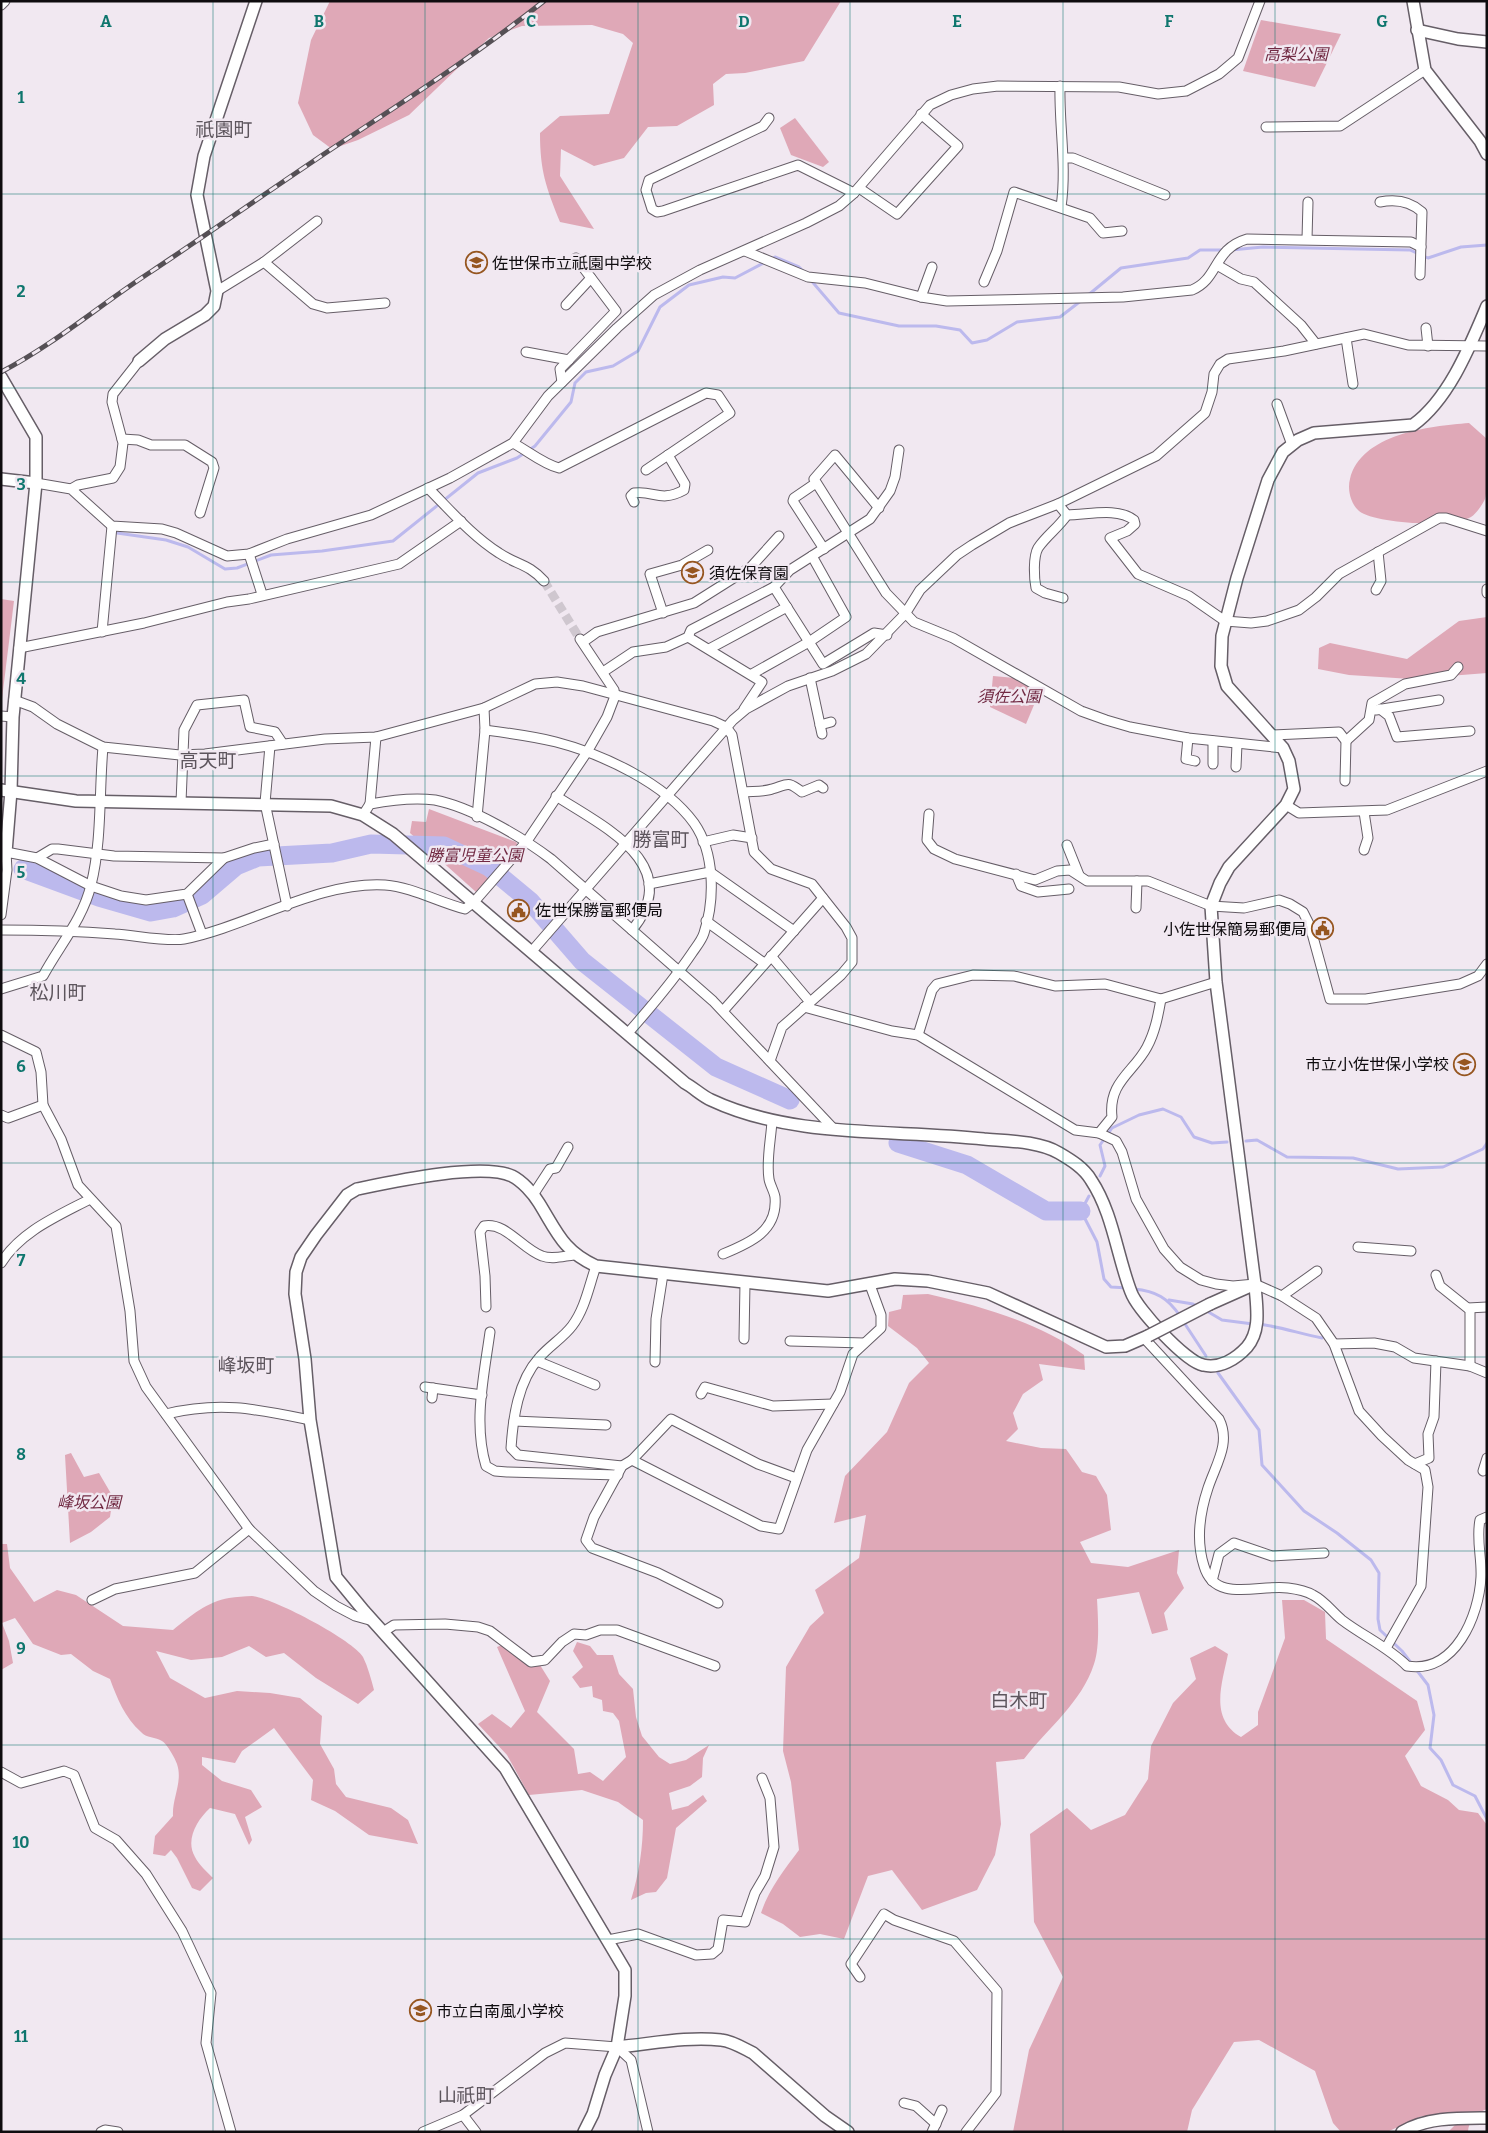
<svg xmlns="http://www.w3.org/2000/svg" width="1488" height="2133" font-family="Bitter,'Noto Sans JP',serif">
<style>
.green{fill:#dfa8b7}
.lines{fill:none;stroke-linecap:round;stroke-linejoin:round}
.stream{stroke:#bcb9ed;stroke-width:3}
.river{stroke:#bcb9ed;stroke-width:19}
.minor-tunnel{stroke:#cfc7cf;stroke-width:9;stroke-dasharray:9 4.5;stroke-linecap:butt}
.minor-casing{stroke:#665e67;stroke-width:11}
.tertiary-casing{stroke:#665e67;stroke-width:14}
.minor{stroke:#fff;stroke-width:9}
.tertiary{stroke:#fff;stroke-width:11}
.rail-casing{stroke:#555055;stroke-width:5}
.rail{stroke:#f1e8f1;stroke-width:3;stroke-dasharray:9;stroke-linecap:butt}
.tertiary-bridge-casing{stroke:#665e67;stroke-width:14;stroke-linecap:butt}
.tertiary-bridge{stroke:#fff;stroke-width:11}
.grid{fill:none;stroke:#0f766e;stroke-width:1;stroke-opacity:0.55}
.labels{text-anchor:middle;stroke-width:5;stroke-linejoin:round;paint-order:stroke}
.park-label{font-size:16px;font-style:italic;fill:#712a43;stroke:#f1e8f1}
.poi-label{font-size:16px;fill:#0f0c0f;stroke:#f1e8f1;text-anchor:start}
.quarter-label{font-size:19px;fill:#5d555d;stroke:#f1e8f1}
.grid-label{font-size:16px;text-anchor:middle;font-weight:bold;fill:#0f766e;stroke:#f1e8f1;stroke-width:5;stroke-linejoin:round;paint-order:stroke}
</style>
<rect width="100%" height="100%" fill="#f1e8f1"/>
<g class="green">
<path d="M330,1H841L804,61L745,73L726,74L713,84L714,105L677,126L648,127L624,158L594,166L561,149L560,176L594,229L560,222C546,187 540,171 540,133L560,116L609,114L633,43L623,34L592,25L522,26L489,38L409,115L358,140L332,149L313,135L298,103L311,40Z"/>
<path d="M1261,20L1341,34L1315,87L1243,71Z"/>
<path d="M795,118L829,162L823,167L791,155L780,128Z"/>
<path d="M1469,423L1487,439C1487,450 1488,492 1485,499C1483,504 1476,514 1471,517C1453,528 1375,524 1359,511C1351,504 1347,490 1350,479C1361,434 1429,426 1469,423Z"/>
<path d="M1,599L14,601L1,707Z"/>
<path d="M1487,617V673L1411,679L1349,675L1318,669L1319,648L1330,643L1407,659L1459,621Z"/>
<path d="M993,676L1015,678L1039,693L1026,724L990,707Z"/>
<path d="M429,809L516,842L518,846L476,892L410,833L412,821L426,822Z"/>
<path d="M928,1294C983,1307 1038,1322 1084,1355L1085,1370L1039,1364L1043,1380L1023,1394L1013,1413L1018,1429L1006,1441L1041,1448L1066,1449L1082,1472L1096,1476L1107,1495L1111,1530L1080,1542L1091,1563L1128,1567L1179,1550L1177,1573L1184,1588L1164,1613L1168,1630L1152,1634L1139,1592L1097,1599C1098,1617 1100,1647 1094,1664C1082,1702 1047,1729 1024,1759L996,1762L1001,1824L995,1855L977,1890L922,1910L892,1870L868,1876L844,1939L820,1934L800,1937L783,1924L761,1913C769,1889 784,1870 799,1850L791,1782L783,1751L786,1667L810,1626L824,1613L815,1590L859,1558L866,1515L834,1523L845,1476L887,1432L909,1383L929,1363L917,1348L888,1326L889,1312L901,1309L903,1295Z"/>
<path d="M71,1453L84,1477L99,1473L113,1497L110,1517L91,1532L70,1543L65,1455Z"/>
<path d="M1,1544H7L10,1568L34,1602L57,1590L76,1595L123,1626L173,1630C189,1617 208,1601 229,1598C236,1597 245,1596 252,1596C273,1598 353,1640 363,1657C368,1667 371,1679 374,1690L358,1704L316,1678L284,1653L266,1657L249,1646L222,1657L191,1660L156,1651L170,1678L205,1698L237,1691L270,1693L300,1698L322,1716L320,1744L334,1769L336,1784L346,1797L391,1808L408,1820L418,1844L369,1835L335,1811L311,1800L313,1780L274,1728L242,1751L235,1763L202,1757V1765L222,1781L251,1790L262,1807L245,1817L252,1840L249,1845L235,1814L210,1808C197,1820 185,1840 195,1857C199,1865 207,1872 213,1878L200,1891L192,1888L177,1858L171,1850L165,1856L153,1854L155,1836L173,1816C172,1798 183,1782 177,1764C175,1758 167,1744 162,1741C156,1737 146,1738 141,1732C125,1718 117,1698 110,1679L93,1671L71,1654L61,1655L33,1644L15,1618L2,1623L9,1641L13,1663L1,1670Z"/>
<path d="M1282,1600H1304L1325,1612L1326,1639L1417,1701L1425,1730L1405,1756L1421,1786L1448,1800L1459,1810L1478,1813L1487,1825V2109C1477,2112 1468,2121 1468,2132H1448L1455,2125L1422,2116L1387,2132H1341L1333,2123L1315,2071L1259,2040L1234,2042L1192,2110L1187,2132H1013L1029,2050L1063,1977L1034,1922L1030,1834L1067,1808L1091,1830L1125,1815L1148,1779L1151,1746L1173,1703L1196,1679L1190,1658L1215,1646L1228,1654C1222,1684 1209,1718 1241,1737L1258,1725V1712L1285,1638Z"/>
<path d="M577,1642L590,1646L597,1655H613L619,1674L633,1689L636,1717L642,1736L659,1757L670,1764L686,1760L709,1745L703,1758L702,1777L690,1786L669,1793L672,1810L688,1806L703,1795L707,1801L676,1828L667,1878L656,1892L646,1893L631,1900C639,1873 643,1848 643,1820L618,1802L582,1790L529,1795L507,1755L478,1724L492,1714L511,1728L525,1711L497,1647L502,1645L535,1657L550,1681L537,1712L574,1749L578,1774L590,1772L603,1781L626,1757L619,1721L613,1713L603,1711L602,1700L593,1697L592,1686L580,1688L572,1677L583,1667L573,1651Z"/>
</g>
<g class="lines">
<g class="stream">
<path d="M1231,250L1263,247L1410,250L1428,258L1461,247L1487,245"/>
<path d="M809,278L839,313L899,326H936L960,330L972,343L987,340L1017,322L1060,317L1082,300"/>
<path d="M1087,296L1121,268L1188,258L1200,250H1225"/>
<path d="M117,533L166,540L188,547L225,569L237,568L271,555L322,551L393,541L478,473L517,458L535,446L571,402L575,383L586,372L613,366L638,351L660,307L689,285L723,277L735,278L775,257L799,267L804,272"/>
<path d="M1246,1141L1257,1140L1287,1157L1353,1158L1398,1169L1443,1167L1483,1149L1487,1143"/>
<path d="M1100,1176L1105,1166L1100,1145L1112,1128L1139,1115L1163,1109L1181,1117L1194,1137L1212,1143L1227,1142"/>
<path d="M1089,1196L1081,1211L1097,1242L1104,1279L1111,1287L1128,1288"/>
<path d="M1134,1289C1156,1291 1168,1298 1180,1316"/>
<path d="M1169,1300L1193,1304L1199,1307"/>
<path d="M1205,1310L1222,1320L1253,1324"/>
<path d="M1183,1321L1206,1356"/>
<path d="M1259,1324C1281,1327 1301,1334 1322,1338"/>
<path d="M1218,1373L1259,1430L1262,1465L1304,1511L1337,1533L1371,1560L1379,1573L1378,1619L1380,1630L1402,1651L1428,1685L1434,1715L1430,1748L1441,1760L1453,1785L1475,1796L1487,1819"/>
</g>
<g class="river">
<path d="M23,869L99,897L151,912L173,908L202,895L236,866L258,857L332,853L371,844L444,846L489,867L530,901L582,961L716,1067L790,1100"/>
<path d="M898,1143L967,1165L1046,1211H1081"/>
</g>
<path class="minor-tunnel" d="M544,581L580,639"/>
<defs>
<g id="minor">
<path d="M1,5L5,1"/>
<path d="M1060,86C1059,127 1067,166 1061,207"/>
<path d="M769,118L763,126L649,180L646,190L652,209L657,212L663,211L798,165L854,193"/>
<path d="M1266,127L1340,126L1425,70"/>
<path d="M1064,158H1073L1165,195"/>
<path d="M859,188L897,214L958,146L921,114"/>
<path d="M1380,202C1395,199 1410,201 1422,212L1420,275"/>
<path d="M1307,239L1308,202"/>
<path d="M745,251L808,277L865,283L921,297L947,301L1123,297L1192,290C1219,279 1213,249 1247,239L1411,242L1421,247"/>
<path d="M264,262L313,304L327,308L385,303"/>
<path d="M1217,265L1241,279L1254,282L1301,325L1316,344"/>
<path d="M984,282L997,251L1014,192L1090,218L1103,233L1122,231"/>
<path d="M217,291L264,262L317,221"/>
<path d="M921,297L932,267"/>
<path d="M566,305L591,278"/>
<path d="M1426,328L1428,346"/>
<path d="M1346,338L1353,384"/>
<path d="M526,352L569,360"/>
<path d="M562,382L560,369L616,311L576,258"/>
<path d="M1277,404L1292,445"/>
<path d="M122,439L138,440L151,445H185L212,462L214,468L200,513"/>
<path d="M513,443C528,451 543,464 559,468L706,393L718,395L730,413L646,470"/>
<path d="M36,483L71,489L112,526L162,529L176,533L227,556L249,554L287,539L371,515L450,478L513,443L548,396L617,328L654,295L700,270L806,223L839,206L854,193L930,105L951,95L973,89L998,86L1119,87L1158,94L1186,91L1219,74L1238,58L1260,1"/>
<path d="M816,483L794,498L793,501L824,549"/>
<path d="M428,488C450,510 472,536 499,553C517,565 529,564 544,581"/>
<path d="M71,489L78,485L113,478L120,467L123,443L112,402L113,394L139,361"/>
<path d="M634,502L631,496L634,493C654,490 660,503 684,490L685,484L668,455"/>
<path d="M1058,504L1067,515C1088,515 1117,507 1134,520L1135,524L1127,531L1110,538L1138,574L1189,596L1225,621L1251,623L1267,621L1299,610L1316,597L1339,574L1439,518H1446L1487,531"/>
<path d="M879,508L835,455L814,479L886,593L914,622L953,638L1081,711L1106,720L1130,727L1188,738L1283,748"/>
<path d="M249,554L262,594"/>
<path d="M774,587L823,664L874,633L887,635"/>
<path d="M1487,589V593"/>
<path d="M1376,590L1381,581L1378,552"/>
<path d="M1063,598L1045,593L1036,588C1034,578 1033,557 1038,548C1046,536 1059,527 1067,515"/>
<path d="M663,613L650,574L682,565L708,550"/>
<path d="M102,632L112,526"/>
<path d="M688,637L762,682L744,709"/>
<path d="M583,642L597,632L694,603L751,567L779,536"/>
<path d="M19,648L144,623L227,602L249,599L399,564L461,521"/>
<path d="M709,649L787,607"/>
<path d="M603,672L633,652L666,647L688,637L691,630L774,587L790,570L870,519L890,491L895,477L899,450"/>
<path d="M752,674L809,642L846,617L812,556"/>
<path d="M810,678L822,734"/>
<path d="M14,700L33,707L57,724L103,747L180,755L205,754L325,739L376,737L484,708L535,684L557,682L583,686L713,721L726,727L732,735L754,852L771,869L812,884L846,927L852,938V962L841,975L782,1027L770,1061"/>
<path d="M1380,709L1389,716L1397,737L1470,731"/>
<path d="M1376,710L1439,700"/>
<path d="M1,716L13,717"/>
<path d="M820,725L831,722"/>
<path d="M485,730C508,733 532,736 556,742C602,754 665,783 694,823C715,853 715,900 704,933C702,940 696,947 692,953C673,981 651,1007 628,1033"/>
<path d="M1273,735L1339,732L1346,741L1345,781"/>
<path d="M1188,738L1186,759L1195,761"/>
<path d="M1213,741V764"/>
<path d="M1346,741L1369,720L1372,703L1405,684L1451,675L1458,667"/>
<path d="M270,746L265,803L287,906"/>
<path d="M1236,767L1237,744"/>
<path d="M743,792C752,791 764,792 772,789C789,784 787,781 802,792L819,785L823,788"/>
<path d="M556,796C602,826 686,864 632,930"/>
<path d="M181,802L184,730L197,705L244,700L250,727L275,732L283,744"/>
<path d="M370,804L376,737"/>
<path d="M1286,805L1299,813L1387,810L1487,771"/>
<path d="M929,814L927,840L934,849L955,859L1035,880L1057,871L1070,870L1087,881H1148L1211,906L1244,908L1279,900L1290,904L1303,912L1310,926L1330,999H1366L1460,984L1478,976L1487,964"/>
<path d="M363,815L370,804C391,800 413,797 435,800C471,807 522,837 551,859L713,1001L832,1127"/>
<path d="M477,817L485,730L484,708"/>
<path d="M703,842L733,835L752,838"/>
<path d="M1067,845L1079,875"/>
<path d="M1364,850L1368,838L1364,812"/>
<path d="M37,858L52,849H58L114,856L224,858"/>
<path d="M1016,874L1021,886L1038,892L1069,889"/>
<path d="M649,884L710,872L794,931"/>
<path d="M187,894L202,934"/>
<path d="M1136,908L1137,881"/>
<path d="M1,915L7,870L6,852L37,858L91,886L121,896L146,900L187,894L224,858L254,848L274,844"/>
<path d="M706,921L764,963"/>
<path d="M1,930C40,930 77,931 115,934C133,935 168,942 184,939C249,926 319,881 385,885C412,887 438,902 465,909L474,902L527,841L587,752L607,717L615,696L614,690L580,639"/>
<path d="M532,951L733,720L746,709L788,686L832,671L866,654L905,614L920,590L957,555L972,545L1009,523L1058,504L1156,456L1205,413L1212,392L1214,374L1220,364L1228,359L1284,351L1364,334L1408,345L1487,346"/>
<path d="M771,956L810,1002"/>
<path d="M1,989L43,976C59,946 83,919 91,885C102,841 99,792 103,747"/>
<path d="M804,1007L892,1031L918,1035L1075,1130L1099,1133L1116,1141L1122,1152L1136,1199L1164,1249L1180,1267L1201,1280L1216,1284L1233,1286L1255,1284L1282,1296L1316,1318L1334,1344L1359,1411L1382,1436L1408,1460L1425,1470L1428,1487L1421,1586L1386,1648"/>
<path d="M723,1011L823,898"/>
<path d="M1,1035L36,1052L41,1072L43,1105L61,1139L78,1185L116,1226L130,1311L134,1361L146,1387L249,1529L314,1591L336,1606L355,1616L373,1621"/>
<path d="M918,1035L932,990L937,984L973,975L1014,976L1055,986L1105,984L1161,999L1216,982"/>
<path d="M1,1115L8,1118L43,1105"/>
<path d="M1099,1133L1112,1117C1108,1082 1134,1072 1147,1047C1155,1032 1158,1016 1161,999"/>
<path d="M533,1195L550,1169L556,1168L568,1147"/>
<path d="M1358,1247L1411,1251"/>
<path d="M723,1254C750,1243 778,1231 775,1197C774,1191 770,1185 769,1179C766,1161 771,1139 772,1121"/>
<path d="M1,1263C21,1231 58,1216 90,1199"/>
<path d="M596,1266C589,1286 585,1309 572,1326C563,1338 549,1346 539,1358C518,1381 513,1418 511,1448L518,1455L622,1466"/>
<path d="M1436,1275L1440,1286L1470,1310V1366"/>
<path d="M1282,1296L1317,1271"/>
<path d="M486,1307L485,1276L480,1232L484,1226C506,1222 522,1249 542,1256C552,1260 564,1256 574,1255"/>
<path d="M1468,1308L1487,1307"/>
<path d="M490,1332C484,1376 473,1423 486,1466L495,1471L507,1472L618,1475"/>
<path d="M1144,1338L1219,1419C1231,1443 1216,1464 1208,1488C1200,1512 1196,1541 1204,1566C1215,1604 1259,1584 1288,1588C1296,1589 1306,1591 1313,1595C1325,1601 1332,1612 1342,1620C1363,1636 1388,1647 1407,1666C1455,1674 1479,1616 1481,1577C1482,1558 1476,1539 1480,1520L1487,1517"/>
<path d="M744,1339L745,1283"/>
<path d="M790,1341L864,1343"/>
<path d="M1334,1344L1374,1343L1395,1347L1414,1358L1470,1366L1487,1373"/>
<path d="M537,1361L595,1385"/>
<path d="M655,1362L656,1319L663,1274"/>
<path d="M425,1387L482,1395"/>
<path d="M701,1394L705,1387L773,1406L833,1404"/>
<path d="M432,1398L433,1388"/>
<path d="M166,1414C221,1401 256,1409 310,1420"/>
<path d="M514,1421L606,1425"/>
<path d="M632,1460L761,1526L779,1529L807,1450L840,1392L853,1354L881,1328V1315L870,1285"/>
<path d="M1415,1464L1429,1458L1428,1434L1434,1417L1436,1361"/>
<path d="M1483,1471L1487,1458"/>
<path d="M1212,1581L1219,1554L1234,1543L1272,1556L1324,1553"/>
<path d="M92,1600L115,1589L195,1573L249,1529"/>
<path d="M718,1603L658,1573L592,1548L586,1540L594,1517L622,1466L632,1460L671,1419L758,1464L796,1478"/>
<path d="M383,1632L394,1625L445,1624L478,1627L490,1631L531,1662L545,1660L562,1642L574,1634L586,1635L600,1630H617L715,1666"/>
<path d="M1,1772L21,1783L64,1771L74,1775L95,1828L116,1840L146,1874L182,1931L211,1993L206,2043L231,2132"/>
<path d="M608,1940L638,1934L696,1955L712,1954L718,1949L723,1920L745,1922L755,1893L765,1876L774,1847L770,1798L762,1778"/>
<path d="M860,1977L851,1964L884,1914L894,1920L954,1941L997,1991L996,2093L966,2132"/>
<path d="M904,2103L916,2106L936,2124"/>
<path d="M463,2115L476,2132"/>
<path d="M101,2132L105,2130L118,2132"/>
<path d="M423,2132L463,2115L545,2053L565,2043L617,2047L631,2060L648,2132"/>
<path d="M932,2132L942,2110"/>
</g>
<g id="tertiary">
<path d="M1413,1L1425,70L1480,141L1487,154"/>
<path d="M1417,30L1458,39L1487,42"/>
<path d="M139,361L165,339L205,315L214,306L217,291L197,195L204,156L256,1"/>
<path d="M1,377L36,437V483L13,717L11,791L6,852H1"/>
<path d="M1,479L36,483"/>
<path d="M1,790L76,801L331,806L363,815L393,834L685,1083C694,1088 702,1096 711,1100C794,1139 895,1129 984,1139C1007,1141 1039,1141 1059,1153C1071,1160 1084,1168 1091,1180C1113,1213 1117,1256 1131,1292C1137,1309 1186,1362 1203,1365C1220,1369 1236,1359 1247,1347C1262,1329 1256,1305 1255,1284L1216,982L1211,906L1220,883L1229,867L1286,805L1294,789L1289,761L1283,748L1227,686L1221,666L1222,636L1237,578L1268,480L1283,452L1298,440L1314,433L1413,425C1449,399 1470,346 1487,306"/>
<path d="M1210,1304L1255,1284"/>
<path d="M617,2047C651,2044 687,2036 721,2040C732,2041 743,2048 753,2053L825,2116L848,2132"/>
<path d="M584,2132L593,2114L605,2075L617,2047L625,1996V1970L505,1768L364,1611L336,1577L310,1420L305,1359L295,1294L296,1272L301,1257L316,1235L347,1195L357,1189C391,1182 482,1162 512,1176C522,1181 533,1193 539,1203C557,1232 563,1251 596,1266L828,1291L895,1279L928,1281L988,1293L1106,1347L1125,1346L1148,1336"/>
<path d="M1402,2132C1427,2117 1459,2118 1487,2118"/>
</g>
</defs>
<use href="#minor" class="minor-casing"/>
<use href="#tertiary" class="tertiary-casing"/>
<use href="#minor" class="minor"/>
<use href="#tertiary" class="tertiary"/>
<defs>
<path id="rail" d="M1,372C55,344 101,304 152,271C212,231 270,190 330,150C403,102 476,55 544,1"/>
</defs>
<use href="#rail" class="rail-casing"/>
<use href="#rail" class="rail"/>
<defs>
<path id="tertiary-bridge" d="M1148,1336L1210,1304"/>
</defs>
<use href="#tertiary-bridge" class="tertiary-bridge-casing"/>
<use href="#tertiary-bridge" class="tertiary-bridge"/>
</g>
<path class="grid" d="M213,1V2132M425,1V2132M638,1V2132M850,1V2132M1063,1V2132M1275,1V2132M1,194H1487M1,388H1487M1,582H1487M1,776H1487M1,970H1487M1,1163H1487M1,1357H1487M1,1551H1487M1,1745H1487M1,1939H1487"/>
<defs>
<symbol id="school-ring" viewBox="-11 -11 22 22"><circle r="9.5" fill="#f1e8f1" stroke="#965620" stroke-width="1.5"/><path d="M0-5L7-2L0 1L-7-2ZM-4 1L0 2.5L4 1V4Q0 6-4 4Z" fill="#965620"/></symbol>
<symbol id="civic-ring" viewBox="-11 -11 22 22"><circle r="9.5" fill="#f1e8f1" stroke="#965620" stroke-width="1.5"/><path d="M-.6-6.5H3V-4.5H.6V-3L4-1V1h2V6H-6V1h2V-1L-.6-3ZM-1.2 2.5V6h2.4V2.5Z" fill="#965620"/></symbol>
</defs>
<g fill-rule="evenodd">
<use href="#school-ring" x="464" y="250" width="25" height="25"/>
<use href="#school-ring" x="680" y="560" width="25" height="25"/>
<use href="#civic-ring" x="506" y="898" width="25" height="25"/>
<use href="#civic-ring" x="1310" y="916" width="25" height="25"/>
<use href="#school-ring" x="1452" y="1052" width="25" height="25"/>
<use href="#school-ring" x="408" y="1998" width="25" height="25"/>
</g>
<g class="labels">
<g class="park-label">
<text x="1296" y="60">高梨公園</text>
<text x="1009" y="702">須佐公園</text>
<text x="475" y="861">勝富児童公園</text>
<text x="89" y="1508">峰坂公園</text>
</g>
<g class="poi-label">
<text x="492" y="269">佐世保市立祇園中学校</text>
<text x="709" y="579">須佐保育園</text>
<text x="535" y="916">佐世保勝富郵便局</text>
<text x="1307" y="935" text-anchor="end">小佐世保簡易郵便局</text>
<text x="1449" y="1070" text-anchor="end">市立小佐世保小学校</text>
<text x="436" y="2017">市立白南風小学校</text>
</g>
<g class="quarter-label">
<text x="224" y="136">祇園町</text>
<text x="208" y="767">高天町</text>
<text x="661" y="846">勝富町</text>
<text x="58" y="999">松川町</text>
<text x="246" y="1372">峰坂町</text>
<text x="1019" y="1707">白木町</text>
<text x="466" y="2102">山祇町</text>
</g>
</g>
<g class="grid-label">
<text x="106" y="27">A</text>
<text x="319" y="27">B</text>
<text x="531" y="27">C</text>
<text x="744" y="27">D</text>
<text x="957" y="27">E</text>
<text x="1169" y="27">F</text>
<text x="1382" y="27">G</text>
<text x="21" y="103">1</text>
<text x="21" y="297">2</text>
<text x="21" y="490">3</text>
<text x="21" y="684">4</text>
<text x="21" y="878">5</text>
<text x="21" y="1072">6</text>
<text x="21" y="1266">7</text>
<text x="21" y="1460">8</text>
<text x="21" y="1654">9</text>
<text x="21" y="1848">10</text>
<text x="21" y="2042">11</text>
</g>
<rect width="1488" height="2133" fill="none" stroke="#0f0c0f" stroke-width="5"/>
</svg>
